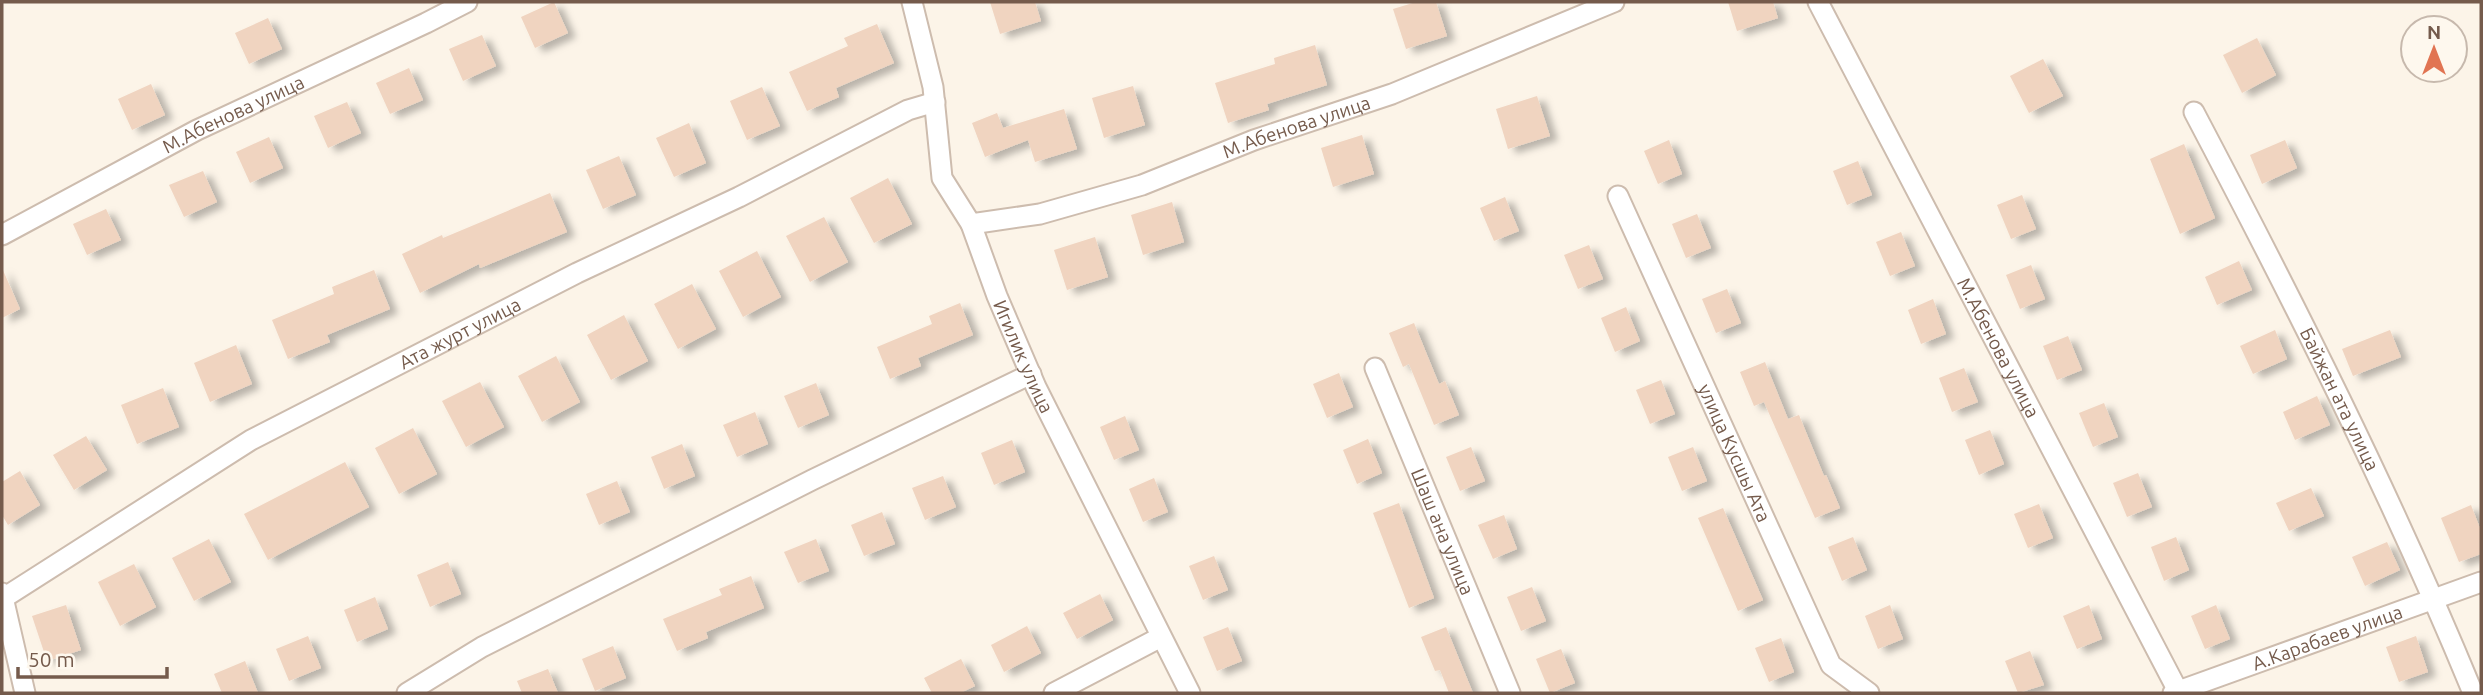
<svg xmlns="http://www.w3.org/2000/svg" width="2483" height="695" font-family="Ubuntu,sans-serif">
<style>
.building{fill:#f0d4c0;filter:url(#shadow)}
.lines{fill:none;stroke-linecap:round;stroke-linejoin:round}
.street-casing{stroke:#cdbcae;stroke-width:23}
.street{stroke:#fff;stroke-width:19}
.labels{text-anchor:middle;stroke-width:6;stroke-linejoin:round;paint-order:stroke}
.street-label{font-size:19px;fill:#755b4c;stroke:#fef8ee}
</style>
<defs>
<filter id="shadow"><feDropShadow dx="8" dy="4.5" stdDeviation="3.5" flood-color="#0004"/></filter>
</defs>
<rect width="100%" height="100%" fill="#fcf4e8"/>
<g class="building">
<path d="M554,2L568,33L535,48L521,17Z"/>
<path d="M990,2H1035L1041,21L1000,34Z"/>
<path d="M1416,2H1436L1447,36L1406,49L1393,9Z"/>
<path d="M1728,2H1773L1778,18L1737,31Z"/>
<path d="M268,18L282,49L249,64L235,33Z"/>
<path d="M877,24L894,63L836,88L839,97L807,111L789,72L848,46L844,38Z"/>
<path d="M482,35L496,66L463,81L449,49Z"/>
<path d="M2257,38L2276,75L2242,93L2223,55Z"/>
<path d="M1315,45L1327,85L1267,104L1269,110L1228,123L1215,83L1275,64L1274,58Z"/>
<path d="M2043,59L2063,96L2029,113L2010,76Z"/>
<path d="M409,68L423,100L390,114L376,83Z"/>
<path d="M151,84L165,115L132,130L118,99Z"/>
<path d="M1133,86L1145,125L1104,138L1092,98Z"/>
<path d="M762,87L780,126L747,140L730,101Z"/>
<path d="M1537,96L1550,136L1508,149L1496,109Z"/>
<path d="M347,102L361,133L328,148L314,116Z"/>
<path d="M1064,109L1077,149L1035,162L1028,140L985,157L972,123L997,113L1003,128Z"/>
<path d="M689,123L706,163L674,177L656,138Z"/>
<path d="M1362,135L1374,174L1333,187L1321,148Z"/>
<path d="M269,137L283,168L250,183L236,152Z"/>
<path d="M1669,140L1682,174L1658,184L1644,151Z"/>
<path d="M2285,140L2297,168L2262,184L2250,155Z"/>
<path d="M2184,144L2215,218L2180,234L2150,159Z"/>
<path d="M619,156L636,195L603,209L586,170Z"/>
<path d="M1858,161L1872,195L1847,205L1833,171Z"/>
<path d="M203,171L217,202L184,217L169,185Z"/>
<path d="M888,178L912,224L874,243L850,198Z"/>
<path d="M550,193L567,232L480,268L479,264L420,293L402,254L442,235L443,238Z"/>
<path d="M2022,195L2036,229L2011,239L1997,205Z"/>
<path d="M1505,197L1519,231L1494,241L1480,208Z"/>
<path d="M1172,202L1184,242L1143,255L1131,215Z"/>
<path d="M106,209L121,240L87,255L73,224Z"/>
<path d="M1697,214L1711,248L1686,258L1672,224Z"/>
<path d="M824,217L848,262L810,282L786,236Z"/>
<path d="M1901,232L1915,266L1890,276L1876,242Z"/>
<path d="M1095,237L1108,277L1067,290L1054,250Z"/>
<path d="M1589,245L1603,279L1578,289L1564,255Z"/>
<path d="M757,251L781,297L743,317L719,271Z"/>
<path d="M2239,261L2252,290L2217,305L2205,277Z"/>
<path d="M2031,265L2045,299L2020,309L2006,275Z"/>
<path d="M2,268L20,309L2,318Z"/>
<path d="M374,270L390,309L327,335L330,342L288,359L272,320L334,294L332,287Z"/>
<path d="M692,284L716,329L678,349L654,304Z"/>
<path d="M1727,289L1741,323L1716,333L1702,299Z"/>
<path d="M1933,299L1946,334L1921,344L1908,310Z"/>
<path d="M960,303L973,335L918,358L921,366L890,379L877,347L932,324L929,316Z"/>
<path d="M1626,307L1640,341L1615,352L1601,318Z"/>
<path d="M624,315L648,361L611,380L587,335Z"/>
<path d="M1414,323L1439,384L1445,381L1459,415L1434,425L1409,364L1403,367L1389,333Z"/>
<path d="M2275,330L2287,359L2253,374L2240,346Z"/>
<path d="M2390,330L2401,357L2353,376L2342,349Z"/>
<path d="M2068,336L2082,370L2057,380L2043,346Z"/>
<path d="M236,345L252,384L210,402L194,363Z"/>
<path d="M556,356L580,402L542,422L518,376Z"/>
<path d="M1765,362L1788,419L1799,415L1824,476L1826,475L1840,508L1815,518L1764,402L1754,406L1740,372Z"/>
<path d="M1964,368L1978,402L1952,412L1939,378Z"/>
<path d="M1339,373L1353,407L1327,418L1313,384Z"/>
<path d="M1661,380L1675,414L1650,424L1636,390Z"/>
<path d="M480,382L504,427L466,447L442,401Z"/>
<path d="M816,383L829,415L798,428L784,396Z"/>
<path d="M163,388L179,427L137,444L121,405Z"/>
<path d="M2317,396L2330,425L2295,440L2283,412Z"/>
<path d="M2104,403L2118,437L2093,447L2079,413Z"/>
<path d="M755,412L768,444L737,457L723,425Z"/>
<path d="M1125,416L1139,450L1114,460L1100,427Z"/>
<path d="M413,428L437,474L399,494L375,448Z"/>
<path d="M1990,430L2004,464L1979,475L1965,440Z"/>
<path d="M86,436L107,470L74,490L53,455Z"/>
<path d="M1368,439L1382,473L1357,484L1343,450Z"/>
<path d="M1012,440L1025,472L994,485L981,453Z"/>
<path d="M682,444L695,476L664,489L651,457Z"/>
<path d="M1471,447L1485,481L1460,491L1446,457Z"/>
<path d="M1693,447L1707,481L1682,491L1668,457Z"/>
<path d="M345,462L369,507L268,560L244,514Z"/>
<path d="M20,471L40,505L8,525L2,515V482Z"/>
<path d="M2138,473L2152,507L2127,517L2113,483Z"/>
<path d="M943,476L956,507L925,520L912,488Z"/>
<path d="M1154,478L1168,512L1143,522L1129,489Z"/>
<path d="M617,481L630,512L599,525L586,494Z"/>
<path d="M2311,488L2324,516L2289,531L2276,503Z"/>
<path d="M1399,503L1434,598L1409,608L1373,513Z"/>
<path d="M2039,504L2053,538L2028,548L2014,514Z"/>
<path d="M2471,505L2481,531V554L2459,562L2441,518Z"/>
<path d="M1723,508L1763,600L1738,611L1698,518Z"/>
<path d="M882,512L895,544L864,556L851,525Z"/>
<path d="M1504,515L1517,549L1493,559L1478,525Z"/>
<path d="M1853,537L1867,570L1842,581L1828,547Z"/>
<path d="M2176,537L2189,570L2164,581L2151,547Z"/>
<path d="M209,539L231,582L194,601L172,558Z"/>
<path d="M816,539L829,571L798,583L784,552Z"/>
<path d="M2387,542L2400,570L2365,586L2352,557Z"/>
<path d="M1214,556L1228,590L1203,600L1189,566Z"/>
<path d="M448,562L461,594L430,607L417,575Z"/>
<path d="M134,564L156,607L120,626L98,582Z"/>
<path d="M751,576L764,608L706,632L708,638L677,651L663,619L722,595L719,589Z"/>
<path d="M1532,587L1546,621L1521,631L1507,597Z"/>
<path d="M1100,594L1113,620L1077,639L1063,613Z"/>
<path d="M375,597L388,629L357,642L344,610Z"/>
<path d="M66,605L81,650L47,661L32,616Z"/>
<path d="M1890,605L1903,639L1878,649L1865,616Z"/>
<path d="M2089,605L2102,639L2077,649L2063,616Z"/>
<path d="M2216,605L2230,639L2205,649L2191,616Z"/>
<path d="M1027,626L1041,653L1004,672L991,645Z"/>
<path d="M1228,627L1242,661L1217,671L1203,637Z"/>
<path d="M1446,627L1473,693H1449L1440,670L1435,671L1421,637Z"/>
<path d="M308,636L321,668L289,681L276,649Z"/>
<path d="M2416,636L2428,672L2399,682L2386,647Z"/>
<path d="M1781,638L1794,672L1769,682L1755,648Z"/>
<path d="M613,646L626,678L595,691L582,659Z"/>
<path d="M1561,649L1575,683L1550,693L1536,659Z"/>
<path d="M2030,651L2044,685L2018,693L2005,661Z"/>
<path d="M961,659L975,686L960,693H932L924,678Z"/>
<path d="M245,661L258,693H222L214,674Z"/>
<path d="M548,669L558,693H522L517,681Z"/>
</g>
<g class="lines">
<defs>
<g id="street">
<path id="s1" d="M912,2L933,87L942,178L971,224L997,296L1036,387L1190,693"/>
<path id="s2" d="M1818,2L2179,693"/>
<path id="s3" d="M2194,112C2294,302 2391,494 2473,693"/>
<path id="s4" d="M1618,196L1831,665L1869,693"/>
<path id="s5" d="M971,224L1040,214L1142,185L1254,140L1392,94L1614,2"/>
<path id="s6" d="M2,235L197,130L426,23L467,2"/>
<path id="s7" d="M1375,368L1510,693"/>
<path d="M2,593L25,693"/>
<path id="s8" d="M2,599L251,440L577,273L739,197L908,110L935,102"/>
<path d="M407,693L482,647L812,480L1031,374"/>
<path d="M1054,693L1161,637"/>
<path id="s9" d="M2173,693L2481,582"/>
</g>
</defs>
<use href="#street" class="street-casing"/>
<use href="#street" class="street"/>
</g>
<g class="labels">
<g class="street-label">
<text dy="7" stroke="none"><textPath href="#s6" startOffset="261">М.Абенова улица</textPath></text>
<text dy="7" stroke="none"><textPath href="#s5" startOffset="341">М.Абенова улица</textPath></text>
<text dy="7" stroke="none"><textPath href="#s8" startOffset="530">Ата журт улица</textPath></text>
<text dy="7" stroke="none"><textPath href="#s2" startOffset="390">М.Абенова улица</textPath></text>
<text dy="7" stroke="none"><textPath href="#s1" startOffset="376">Игилик улица</textPath></text>
<text dy="7" stroke="none"><textPath href="#s3" startOffset="322">Байжан ата улица</textPath></text>
<text dy="7" stroke="none"><textPath href="#s4" startOffset="282">улица Кусшы Ата</textPath></text>
<text dy="7" stroke="none"><textPath href="#s7" startOffset="177">Шаш ана улица</textPath></text>
<text dy="7" stroke="none"><textPath href="#s9" startOffset="164">А.Карабаев улица</textPath></text>
</g>
</g>
<rect width="2483" height="695" fill="none" stroke="#755b4c" stroke-width="7"/>
<g transform="translate(2434 49)"><circle r="33" fill="#fef8ee" stroke="#c7b9ad" stroke-width="2"/>
<path d="M0-5L12 26L0 18L-12 26Z" fill="#e17452"/>
<text y="-10" font-size="19" font-weight="bold" text-anchor="middle" fill="#755b4c">N</text>
</g>
<path d="M18 667v10h149v-10" fill="none" stroke="#755b4c" stroke-width="3.5"/>
<text x="28" y="667" font-size="21" fill="#755b4c" stroke="#fef8ee" stroke-width="5" paint-order="stroke">50 m</text>
</svg>
